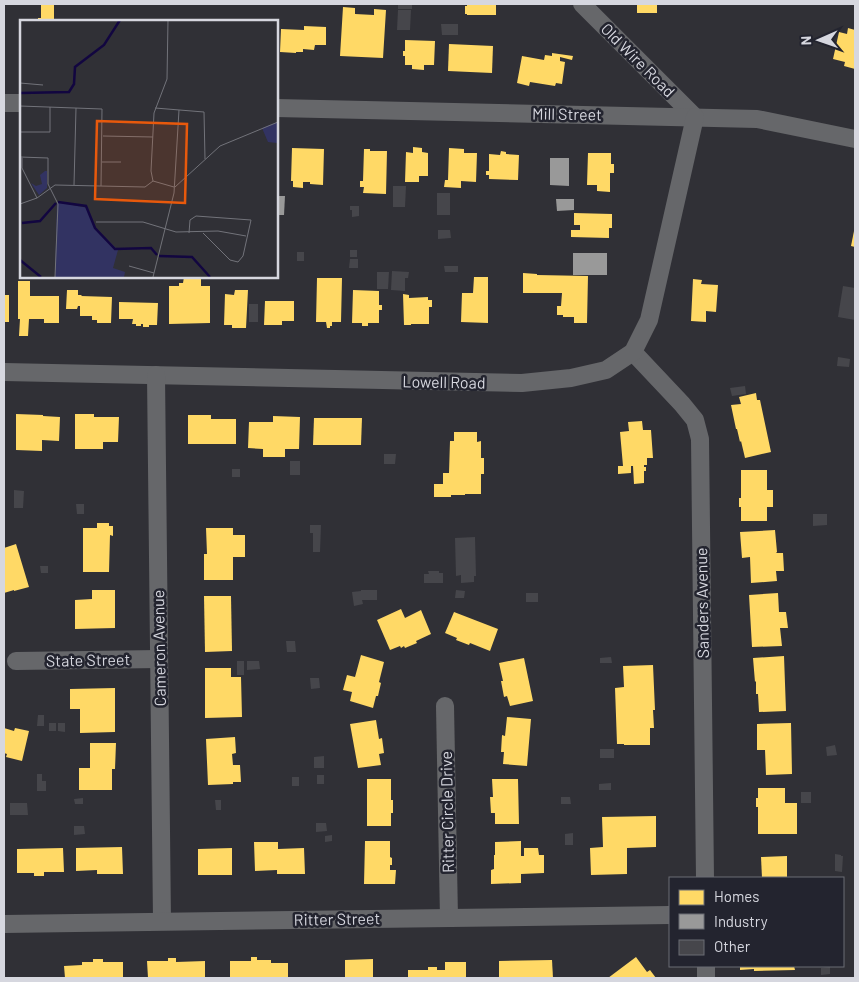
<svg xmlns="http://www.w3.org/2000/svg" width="859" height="982" font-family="Barlow,sans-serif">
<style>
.homes{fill:#ffd966}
.industry{fill:#999}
.building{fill:#46464b}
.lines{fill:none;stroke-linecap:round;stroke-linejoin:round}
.street{stroke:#66676a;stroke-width:18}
.labels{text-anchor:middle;stroke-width:5;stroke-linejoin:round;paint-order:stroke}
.street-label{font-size:16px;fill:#d6d7df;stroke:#23242f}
.inset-river{fill:none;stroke:#120640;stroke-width:2.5}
.inset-road{fill:none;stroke:#72737a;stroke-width:1}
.view{fill:#e8590c;fill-opacity:0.15;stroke:#e8590c;stroke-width:2.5}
.inset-edge{fill:none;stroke:#d6d7df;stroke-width:2.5}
</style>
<rect width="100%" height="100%" fill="#303036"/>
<g class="homes">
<path d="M41,4H54V19H73V21H38V18H41Z"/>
<path d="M467,4H496V15H467V14H465V6H467Z"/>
<rect x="637" y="4" width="20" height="9"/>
<path d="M343,7L355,8V14L374,15V9L386,10L383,58L340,56Z"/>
<path d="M304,26L326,27V45H315L314,50L303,49V52H296V53L280,52L281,29L304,30Z"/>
<path d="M848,28L855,30V69L844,66L845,62L833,59L839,32L847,34Z"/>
<path d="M405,40L435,41L434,65H424V70L412,69V65H405V56H403V51H405Z"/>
<path d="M449,44L493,46L492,73L448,71Z"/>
<path d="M552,53L573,56L572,60L560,57V61L565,62L562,84L556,83L555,86L530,82L529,86L517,83L522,56L544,60L545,55L552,56Z"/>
<path d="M413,147L422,148V152L428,153V176H419V182H405L406,152L413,153Z"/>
<path d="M292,148L324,149L323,185L310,184V182H303V188L293,187V181H291Z"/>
<path d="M449,148L464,149V153H477L476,182L461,181V188L444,187L445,180H448Z"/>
<path d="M364,149H370V151H387L386,194L363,193L364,187H360V181H363Z"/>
<path d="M501,151L506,152V154L519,155L518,180L489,179V175H486V171H489V154L500,155Z"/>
<path d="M588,153H611V164H614V173H610V192L597,191V185H587Z"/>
<path d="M574,213L612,214V228H609V238L571,237V230H580V225H574Z"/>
<path d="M854,231H855V247L851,246Z"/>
<path d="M523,273L537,274V275L588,276L587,323H574V317H563V315H557V306H561L562,293H523Z"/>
<path d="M184,277H201V286H210V323L169,324V286H179V283H183Z"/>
<path d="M474,277H488V323L461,322L462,293H473Z"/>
<path d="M317,278H342L341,322H332V326H330V328H327L326,322H316Z"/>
<path d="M693,279L702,280L701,284L718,285L716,312L706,311V322L691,321Z"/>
<path d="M18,281H30V296H59V323H44V319H29L28,336H19L20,319H18Z"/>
<path d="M67,290H78V295H82L81,296L112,297L111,323H97V320H92V316H80V306H78L77,309H66Z"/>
<path d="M235,290H248L246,328H232V325H224L225,294L234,295Z"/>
<path d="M353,290L379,291V305H382V310H379V323H368V326H362V323H352Z"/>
<path d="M403,294L409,295V298L428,297V300H432V307H429V324H411V325H404Z"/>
<rect x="4" y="295" width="5" height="27"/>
<path d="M265,301H294V321H282V325H264Z"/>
<path d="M119,302L158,303L157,325H149V327H143V324H141V326H136V324H132L133,319H119Z"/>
<path d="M756,393L757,400H760L771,452L745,458L741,441L740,442L737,429H736L731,405L741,404L739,397Z"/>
<path d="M16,414L43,415V416L60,417L59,441L42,440V451L16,450Z"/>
<path d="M75,414H94V417H119L118,442H103V449H75Z"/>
<path d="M188,415H211V419H236V444H188Z"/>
<path d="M273,416L300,417L299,449H285V457H263V449L248,448L249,422H273Z"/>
<path d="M314,418H362L361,445H313Z"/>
<path d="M642,421L643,430H651L653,458H647V465H644V467H646V471H644V483L634,484L633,466H631V473L618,474V466H623L620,432L629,431L628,422Z"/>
<path d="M454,432H477V442L481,441V458H484V474H481V494H465V495H451V497H434V484H443V473H449L450,441H454Z"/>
<path d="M741,470H767V490H773V507H767V521H741V507H739V498H741Z"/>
<path d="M97,523H109V526H113V536L110,535L109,572H83V528H97Z"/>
<path d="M206,528H233V535H245V557H233V580H204V554H207Z"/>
<path d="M775,530L777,552L776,553H783L784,571H776L777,581L751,583L750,557L742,558L740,532Z"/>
<path d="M16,544L29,587L14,591V590L4,593V548Z"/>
<path d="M92,590H115V628L75,629V600L92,599Z"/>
<path d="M778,593L779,612H786L788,628H780L782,646L752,647L749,595Z"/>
<path d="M204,596H231L232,651L205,652Z"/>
<path d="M401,609L405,618L421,610L431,634L416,641L417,643L405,648L404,646L401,648L400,646L390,650L377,620Z"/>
<path d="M454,612L498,629L490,651L470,643L469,645L456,640L457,638L445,633Z"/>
<path d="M361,655L384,662L379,682L381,683L378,696H376L373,708L350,701L352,692L343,690L347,675L355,677Z"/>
<path d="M784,656L786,711L759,712L758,694H756V681L755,682L753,658Z"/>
<path d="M524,658L533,701L510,706L507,696L504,697L501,681H503L499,663Z"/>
<path d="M653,665L655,710H653L654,728H650V745H624V744H617L615,688L624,687L623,666Z"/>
<path d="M205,668H231V677H241L242,717L205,718Z"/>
<path d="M115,688V732L80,733V709H70V689Z"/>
<path d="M507,717L531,719L527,766L503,764L504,752H501L502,735L505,736Z"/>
<path d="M376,720L379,739L382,738L384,753L379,754L381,765L358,768L350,724Z"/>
<path d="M791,723L792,774L766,775L765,750H757V724Z"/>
<path d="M4,728L14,731L15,728L29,731L22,761L6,757L7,754L4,753Z"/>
<path d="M235,737L236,753L232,754L233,765H240L241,782H233V784L208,785L206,739Z"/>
<path d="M90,743H116L115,769H112V790H79V768H90Z"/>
<path d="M367,779H391V800H393V813H391V826H367Z"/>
<path d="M492,779H518L519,824H495V813H491L490,797H493Z"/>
<path d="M758,788H785V803H797V834H758V807H756V798H758Z"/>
<path d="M656,816V847L627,848V874L591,875L590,848L603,847L602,817Z"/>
<path d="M365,841H390V857L392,858V865H390V870H396L395,884H364Z"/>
<path d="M521,841V856H524V848H538L539,855H544V873L521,874V883L491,884V870L494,869V855H495V842Z"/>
<path d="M254,842H278V849L304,848L305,874H277V870L255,871Z"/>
<path d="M122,847L123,874H97V870L76,871V848Z"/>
<path d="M63,848L64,872H44V876H34V873H17V849Z"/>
<path d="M232,848V875H198V849Z"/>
<path d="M787,856V878H762L761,857Z"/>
<path d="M251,957H257V960H271V963H288V978H230V961H251Z"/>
<path d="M636,957L647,972L650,970L656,978H608Z"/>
<path d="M168,958H176V962L205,961V978H148L147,961H168Z"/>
<path d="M93,959H103V962H123V978H65L64,966L82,965V962H93Z"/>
<path d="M373,959V978H345V960Z"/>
<path d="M552,960L553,978H499V961Z"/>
<path d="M445,962H466V978H408V970H428V967H437V970H445Z"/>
<path d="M740,966H794L795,970L754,971V969L740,970Z"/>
</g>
<g class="industry">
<path d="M550,158H569V186L550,185Z"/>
<path d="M276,196H285L284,215H276Z"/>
<path d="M556,199H574V210L557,211Z"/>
<rect x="573" y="253" width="34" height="22"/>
</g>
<g class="building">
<rect x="398" y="4" width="14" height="5"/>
<path d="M398,10H411L410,30H397Z"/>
<path d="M441,24H458V35H442Z"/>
<path d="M393,186H406L405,207H393Z"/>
<rect x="437" y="193" width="13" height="22"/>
<path d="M350,206H359V216L352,217V210H350Z"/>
<path d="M438,230H450L451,238L438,239Z"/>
<rect x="350" y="250" width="7" height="7"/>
<rect x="297" y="252" width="7" height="9"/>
<path d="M350,259H358V268H349Z"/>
<path d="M444,266H458V272H445Z"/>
<path d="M392,271L409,272L408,278H405V291L391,290Z"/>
<path d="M377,272H389L388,289H377Z"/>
<path d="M843,286L855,288V320L838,317Z"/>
<rect x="249" y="304" width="9" height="18"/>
<path d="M838,357L850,359L849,367L837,366Z"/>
<path d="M745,386L746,394L732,396L730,388Z"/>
<path d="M384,454H396L395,464H384Z"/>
<rect x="290" y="461" width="10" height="14"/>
<rect x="232" y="469" width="8" height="8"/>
<path d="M14,490L24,491L23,508H14Z"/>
<path d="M76,504H84V514H77Z"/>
<path d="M813,514H827V525L813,526Z"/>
<path d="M310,525H321L320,552H313V533H310Z"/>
<path d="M475,537L476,576H474V582L461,583V575L456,576L455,538Z"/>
<path d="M40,566H48V573H41Z"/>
<path d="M428,571H439V573H443V583H424V574H429Z"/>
<path d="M361,590H377V600H362L363,604L354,606L352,592L361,591Z"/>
<path d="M456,590L465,591L464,598H455Z"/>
<rect x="526" y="593" width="12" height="9"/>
<path d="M286,641H295L296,652H287Z"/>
<path d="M611,657L612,663H600V658Z"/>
<rect x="237" y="661" width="7" height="14"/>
<path d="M247,661H259L260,669L247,670Z"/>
<path d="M310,678H319L320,688L311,689Z"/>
<path d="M38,715H44V726H37Z"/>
<rect x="49" y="723" width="7" height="8"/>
<path d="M58,723H65V732L58,731Z"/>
<path d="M835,745L837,755L827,756L826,747Z"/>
<rect x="600" y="749" width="14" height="9"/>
<path d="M324,756V768H314V757Z"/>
<path d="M37,774H42V781H46V791H37Z"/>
<rect x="317" y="775" width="7" height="9"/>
<rect x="292" y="777" width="7" height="9"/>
<path d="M611,783V790H599V784Z"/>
<rect x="801" y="792" width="10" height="11"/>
<path d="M561,797H570L571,804H561Z"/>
<path d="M83,798V804H75L74,799Z"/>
<path d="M215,800H221V810H216Z"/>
<path d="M10,803H27L28,815H10Z"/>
<path d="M316,823H326L327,831L316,832Z"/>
<path d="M74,826H84L85,834L74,835Z"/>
<path d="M573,833V845H565V834Z"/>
<path d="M332,835V841L325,842V836Z"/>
<path d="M835,854L841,855V856H843L842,872L835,871Z"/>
<path d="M830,967V974L821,975V968Z"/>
</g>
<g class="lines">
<g class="street">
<path d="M582,4L695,117"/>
<path d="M4,103H21"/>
<path d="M276,108L757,119L855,139"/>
<path d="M633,352L682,404L695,420L700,439L705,878"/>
<path d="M4,372L522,383L571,378L606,370L633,352L649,320L695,117"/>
<path d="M156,375L162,921"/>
<path d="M16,661L159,659"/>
<path d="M445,706L449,918"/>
<path d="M4,924L670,915"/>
<path d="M706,966V978"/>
</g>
</g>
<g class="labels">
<g class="street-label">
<text transform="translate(638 60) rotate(45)" y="6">Old Wire Road</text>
<text transform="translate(567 114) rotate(1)" y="6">Mill Street</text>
<text transform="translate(444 382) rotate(1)" y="6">Lowell Road</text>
<text transform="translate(702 603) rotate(-91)" y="6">Sanders Avenue</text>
<text transform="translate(159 648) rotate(-91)" y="6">Cameron Avenue</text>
<text transform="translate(88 660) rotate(-1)" y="6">State Street</text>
<text transform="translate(447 812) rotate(-91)" y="6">Ritter Circle Drive</text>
<text transform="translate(337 919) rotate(-1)" y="6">Ritter Street</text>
</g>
</g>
<g transform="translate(20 20)">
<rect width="258" height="258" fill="#303036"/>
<path d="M257,102V123L248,122L242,108ZM25,151H27V168L19,175L11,163L16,166L22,164L20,155ZM37,182L68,188L75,208L98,230L93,248L105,252L104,257H35Z" fill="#323362"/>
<path class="inset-river" d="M0,73L49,72L54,64L55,47L84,25L100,0M38,182L66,186L75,208L95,229L131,228L137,235M2,203L20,201L36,183M139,236L172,237L190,257M0,240L21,257"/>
<path class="inset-road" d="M0,63L23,65M0,86L82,89L81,166M135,88L184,92L185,139M0,112H30V87M83,116L133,117M0,137L28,138V164L38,184L35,257M2,138V148L17,178M82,142H101M133,161L131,151L134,93L147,59L148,0M133,161L154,167M54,165L56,88M155,167L200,126L258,102M0,184L17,178L35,165L125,167L133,161M76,202H123L156,212L198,211L226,216M169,213L170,200L176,196L231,200L223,236L218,242L210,240L183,213M109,246L134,253M133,257L154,173L159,90"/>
<path class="view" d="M77,101L167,104L165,183L75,179Z"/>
<rect width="258" height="258" class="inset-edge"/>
</g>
<rect width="859" height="982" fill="none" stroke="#d6d7df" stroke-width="10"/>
<rect x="669" y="877" width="175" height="90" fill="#23242f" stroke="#6b6c75"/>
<rect x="679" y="890" width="25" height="15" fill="#ffd966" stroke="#6b6c75"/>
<text x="714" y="902" font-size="15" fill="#d6d7df">Homes</text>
<rect x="679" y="914" width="25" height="15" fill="#999999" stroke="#6b6c75"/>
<text x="714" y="927" font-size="15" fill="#d6d7df">Industry</text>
<rect x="679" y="940" width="25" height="15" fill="#46464b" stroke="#6b6c75"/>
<text x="714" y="952" font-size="15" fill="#d6d7df">Other</text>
<g transform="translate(819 40) rotate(268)" stroke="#23242f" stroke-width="4" paint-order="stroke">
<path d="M0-4L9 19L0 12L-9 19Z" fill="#d6d7df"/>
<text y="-8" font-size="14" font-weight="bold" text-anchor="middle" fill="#d6d7df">N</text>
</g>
</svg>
